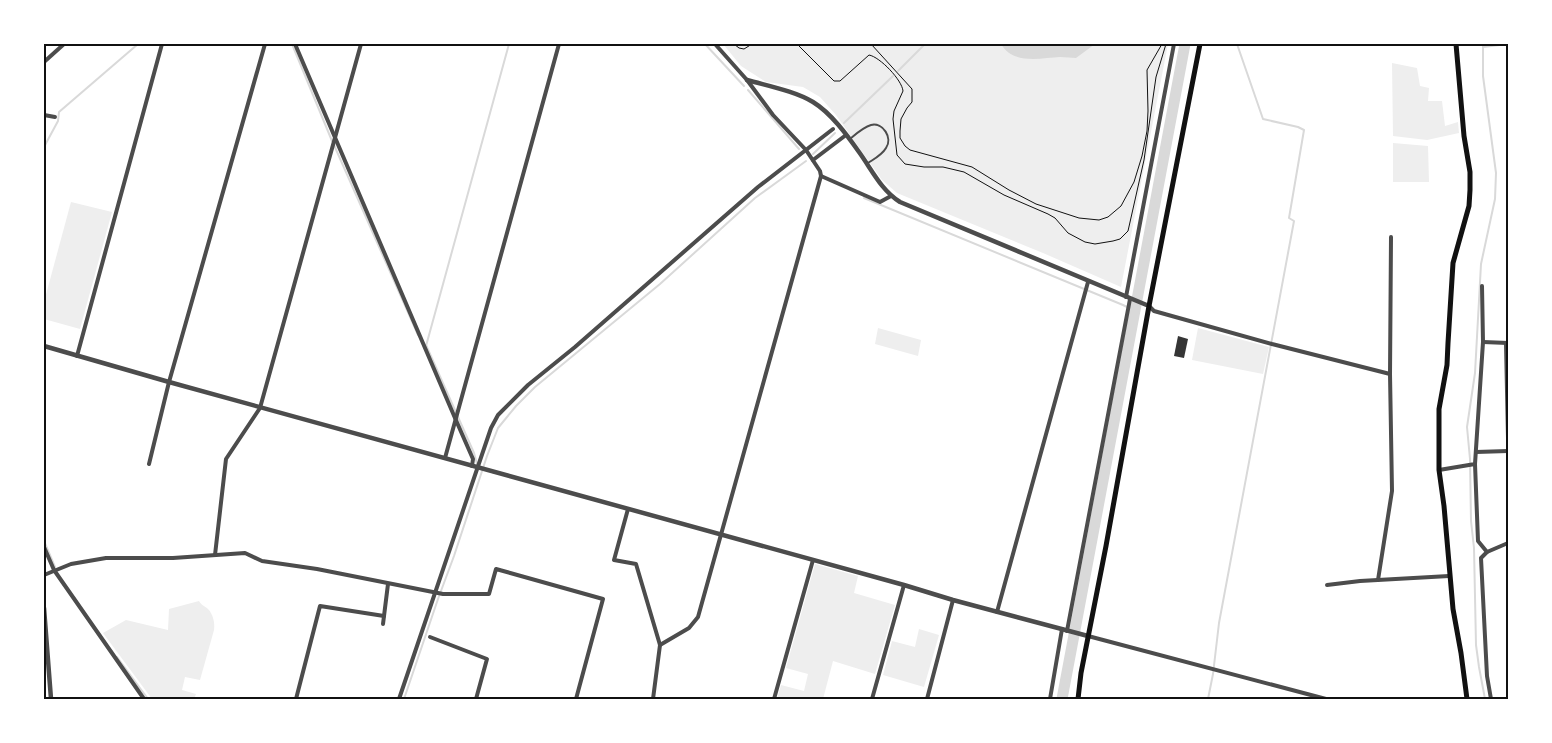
<svg xmlns="http://www.w3.org/2000/svg" width="1552" height="743" font-family="Mulish,sans-serif">
<style>
.green{fill:#eee}
.water{fill:#d9d9d9}
.lines{fill:none;stroke-linecap:round;stroke-linejoin:round}
.stream{stroke:#d9d9d9;stroke-width:2}
.river{stroke:#d9d9d9;stroke-width:11}
.building{fill:#353535}
.path{stroke:#111;stroke-width:1}
.service{stroke:#4c4c4c;stroke-width:2}
.minor{stroke:#4c4c4c;stroke-width:4}
.tertiary{stroke:#4c4c4c;stroke-width:4.5}
.secondary{stroke:#111;stroke-width:5}
.neatline{fill:none;stroke:#111;stroke-width:2}
</style>
<rect width="100%" height="100%" fill="#fff"/>
<g class="green">
<path d="M723,44H1168L1121,287L1043,253L897,193L882,180L836,115L820,97L803,87L766,82L741,66Z"/>
<path d="M1392,63L1417,68L1420,86L1429,88L1428,101H1442L1445,126L1458,122L1459,133L1427,140L1393,136Z"/>
<path d="M1393,143L1428,146L1429,182H1393Z"/>
<path d="M71,202L112,212L80,329L44,319V302Z"/>
<path d="M878,328L921,340L918,356L875,344Z"/>
<path d="M1198,328L1269,347L1263,374L1192,360Z"/>
<path d="M815,564L858,576L854,593L895,605L875,674L833,661L823,699H777L781,685L804,691L808,674L786,668Z"/>
<path d="M199,601C202,606 205,606 208,609C213,614 215,623 214,630L200,680L185,677L182,690L196,694L194,699H152L103,633L126,620L168,630L169,609Z"/>
<path d="M919,629L939,635L924,687L883,675L892,641L915,647Z"/>
</g>
<path class="water" d="M1001,44H1095L1076,58C1071,58 1066,57 1060,57C1041,58 1013,65 1001,44Z"/>
<g class="lines">
<g class="stream">
<path d="M292,44L332,141"/>
<path d="M705,44L744,86"/>
<path d="M1483,44V76L1496,173L1495,199L1481,264L1475,373L1467,427L1470,459L1471,521L1474,548L1476,645L1479,667L1485,699"/>
<path d="M1483,47L1508,44"/>
<path d="M898,71L925,44"/>
<path d="M748,90L799,149"/>
<path d="M844,123L893,76"/>
<path d="M334,145L418,335"/>
<path d="M44,147L58,121L59,112L138,44"/>
<path d="M813,154L835,133"/>
<path d="M864,198L1123,305L1135,311"/>
<path d="M426,345L474,453L477,464"/>
<path d="M426,346L509,44"/>
<path d="M44,541L55,567"/>
<path d="M117,657L148,699"/>
<path d="M404,699L438,599L454,556L487,456L498,428L516,406L535,387L660,284L755,198L806,161"/>
<path d="M1208,699L1213,674L1219,623L1294,221L1289,218L1304,130L1298,127L1263,119L1237,44"/>
</g>
<path class="river" d="M1062,699L1185,44"/>
</g>
<path class="building" d="M1178,336L1188,339L1184,358L1174,356Z"/>
<g class="lines">
<g class="path">
<path d="M734,44L739,48L744,49L752,44"/>
<path d="M797,44L834,81H840L869,55C880,57 902,80 903,91L894,111L893,119L897,155L905,164L924,167H943L964,172L1004,195L1048,214L1055,218L1068,233L1085,242L1095,244L1113,241L1120,239L1128,231L1144,160L1156,77L1166,44"/>
<path d="M871,44L912,89V102L907,108L901,119L900,131V138L905,146L910,150L972,167L1009,190L1036,204L1079,218L1099,220L1108,217L1121,206L1134,182L1142,156L1147,131L1148,111L1147,70L1162,44"/>
</g>
<path class="service" d="M851,138C857,133 864,127 871,125C883,122 893,138 886,148C882,155 874,159 868,163"/>
<g class="minor">
<path d="M295,44L455,418L473,459L472,466"/>
<path d="M715,44L747,80L773,115L806,150L820,171L821,176L880,202L891,196"/>
<path d="M44,62L64,44"/>
<path d="M44,115L55,117"/>
<path d="M813,160L846,135"/>
<path d="M1126,297L1174,44"/>
<path d="M1149,306L1154,311L1272,344L1390,374"/>
<path d="M1483,342L1508,343"/>
<path d="M1506,344L1508,438"/>
<path d="M77,356L162,44"/>
<path d="M1476,452L1508,451"/>
<path d="M445,458L559,44"/>
<path d="M149,464L169,382L265,44"/>
<path d="M1475,464L1478,541L1487,552"/>
<path d="M1439,470L1475,464L1483,342L1482,286"/>
<path d="M628,509L614,560L636,564L660,645L653,699"/>
<path d="M44,547L54,570L144,699"/>
<path d="M215,555L226,459L260,408L361,44"/>
<path d="M44,575L71,564L106,558H173L245,553L262,561L317,569L443,594H489L496,569L603,599L576,699"/>
<path d="M1378,580L1392,491L1390,374L1391,237"/>
<path d="M1327,585L1360,581L1449,576"/>
<path d="M997,612L1088,282"/>
<path d="M383,624L388,584"/>
<path d="M1067,631L1130,299"/>
<path d="M1088,636L1326,699"/>
<path d="M430,637L487,659L476,699"/>
<path d="M660,645L689,628L698,617L821,176"/>
<path d="M296,699L320,606L384,616"/>
<path d="M399,699L491,428L498,415L528,385L575,347L758,187L833,129"/>
<path d="M774,699L813,560"/>
<path d="M872,699L904,585"/>
<path d="M927,699L953,600"/>
<path d="M1050,699L1062,629"/>
<path d="M1491,699L1487,676L1481,558L1487,552L1508,543"/>
</g>
<g class="tertiary">
<path d="M747,80C768,86 795,91 813,102C831,113 847,135 859,152C872,170 881,190 900,202L1149,306"/>
<path d="M44,346L169,382L904,585L953,600L1088,636"/>
<path d="M44,608L51,699"/>
</g>
<g class="secondary">
<path d="M1456,44L1464,136L1470,172V190L1469,206L1453,263L1448,343L1447,365L1439,409V470L1444,506L1453,609L1461,653L1467,699"/>
<path d="M1078,699L1081,673L1106,546L1149,306L1200,44"/>
</g>
</g>
<rect width="1552" height="743" fill="none" stroke="#ffffff" stroke-width="90"/>
<rect x="45" y="45" width="1462" height="653" class="neatline"/>
</svg>
